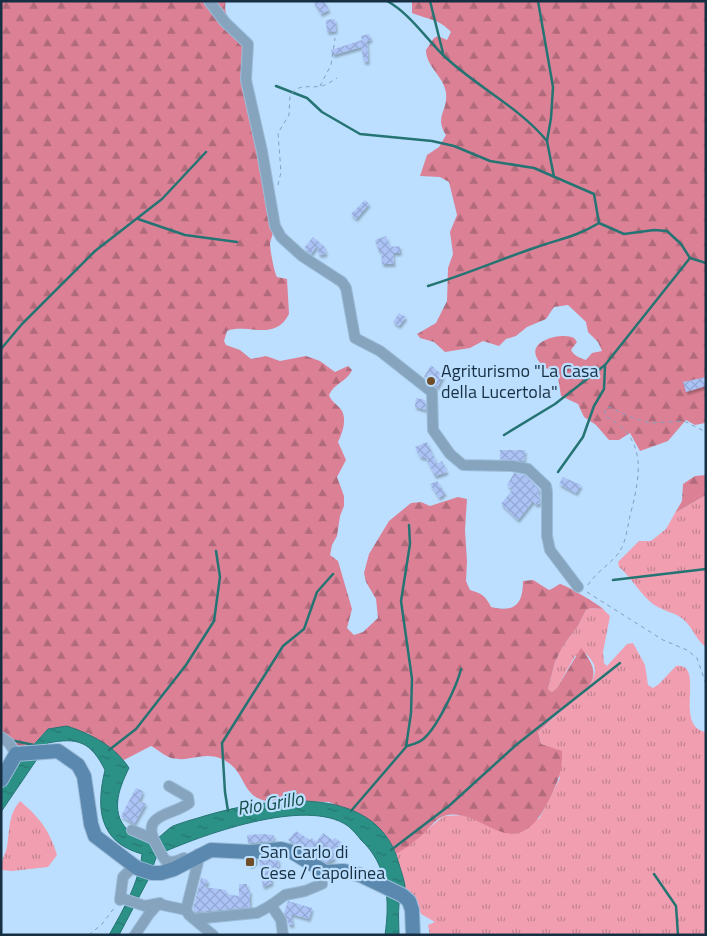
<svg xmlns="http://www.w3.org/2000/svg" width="707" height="936" font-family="'Titillium Web',sans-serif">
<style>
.grass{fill:url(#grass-tufts)}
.forest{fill:url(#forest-firs)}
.water{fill:url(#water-ripples);stroke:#257473}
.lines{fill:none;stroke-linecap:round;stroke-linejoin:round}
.stream{stroke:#257473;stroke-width:2.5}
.building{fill:url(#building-cross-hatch);filter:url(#shadow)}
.street-casing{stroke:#9bbcd9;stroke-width:12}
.secondary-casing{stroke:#9bbcd9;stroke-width:16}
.path{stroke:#81a0bc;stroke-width:1;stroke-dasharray:4 4;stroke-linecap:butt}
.street{stroke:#86a4be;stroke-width:10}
.secondary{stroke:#5b88af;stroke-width:14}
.poi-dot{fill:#714d27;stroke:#bcdfff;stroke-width:2}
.labels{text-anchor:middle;stroke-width:4.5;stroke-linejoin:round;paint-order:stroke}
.poi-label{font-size:18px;fill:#172f43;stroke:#bcdfff;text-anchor:start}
.water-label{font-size:19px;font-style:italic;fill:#174f4a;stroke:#bcdfff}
</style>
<defs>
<pattern id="grass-tufts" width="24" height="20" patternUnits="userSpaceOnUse" patternTransform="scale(1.25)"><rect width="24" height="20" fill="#f19fb0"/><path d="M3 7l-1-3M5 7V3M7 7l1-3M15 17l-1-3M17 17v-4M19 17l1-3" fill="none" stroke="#c28291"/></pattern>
<pattern id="forest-firs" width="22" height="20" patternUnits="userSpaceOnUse" patternTransform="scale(1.25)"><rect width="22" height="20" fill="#dc8195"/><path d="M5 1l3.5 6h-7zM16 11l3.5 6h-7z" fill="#b16a7b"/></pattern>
<pattern id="water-ripples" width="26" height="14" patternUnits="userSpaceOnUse" patternTransform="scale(1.25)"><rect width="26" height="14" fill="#2b9187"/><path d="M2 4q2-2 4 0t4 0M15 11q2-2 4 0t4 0" fill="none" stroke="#247770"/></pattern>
<pattern id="building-cross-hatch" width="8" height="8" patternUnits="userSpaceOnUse" patternTransform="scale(1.25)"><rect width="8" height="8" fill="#acc3f6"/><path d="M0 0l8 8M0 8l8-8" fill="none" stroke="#93a8d4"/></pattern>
<filter id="shadow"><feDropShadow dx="1.5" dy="3" stdDeviation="1" flood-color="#0004"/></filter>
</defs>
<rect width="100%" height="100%" fill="#bcdfff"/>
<g class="grass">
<path d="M706,495V647C696,640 693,628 684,620C675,612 662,611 653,604C640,594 632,578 619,567L618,562L639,541H651L666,529L675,513Z"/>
<path d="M591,608L603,609L610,616L603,652L604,663L607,666L627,644L633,643L645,665L648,685L653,688L659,684L676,666C707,662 672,727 706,732V935H430L428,925L435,922L421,914L418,903L405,887L396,854L444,816L463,815L474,819H539L560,778L545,746L541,744L538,732C548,724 557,714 567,705C582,692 610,675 585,653L575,656L557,688L552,692L548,689L555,662L563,646L578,626L586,610Z"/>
<path d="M20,801C39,817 50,831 57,855L48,867L12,871L1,870C1,859 5,856 7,847C10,829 8,815 20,801Z"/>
</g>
<g class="forest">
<path d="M1,1H226C221,20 240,28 251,40C256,50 251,65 248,75L273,227C274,234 271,237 270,244C270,249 274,272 277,277L287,279L289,314C275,342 247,323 227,331L224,341L226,345L240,350L251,359L266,356L280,361L306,356L320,361L335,372L348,366L352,370C347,382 334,383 329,395C332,403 338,404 342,411C347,421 342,433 338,442L346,460L337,477L344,496V506L340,516L337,536L332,545L330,555L338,561L352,609L347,628L354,635L363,632L378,618L376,599L366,582L364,573L369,554L389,521L411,503L421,502L430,506L458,497L467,499L465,530L467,561L466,581L470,590C481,593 486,596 491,607C515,613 523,604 523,581L533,580L549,590C553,589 557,585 560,584C564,584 600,605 603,609L591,608L586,610L578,626L563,646L555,662L548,689L552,692L557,688L581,648C603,675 594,685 569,703C558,712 549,723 538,732L541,744L562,751C563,771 557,784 548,802C513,871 482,804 444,816C435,819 428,830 421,836C413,843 405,849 396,854L387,837L369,820L329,802L266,801C240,795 247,772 224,760C203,750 192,763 171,758C165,756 158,750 151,746L124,760L88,733L48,729L32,746L1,745Z"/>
<path d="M412,1H706L705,423L695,425L686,420L668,441L640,451L630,433L619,440H609L596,425L584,417L578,404L561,396L558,377C552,370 539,366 536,356C530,339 564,332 574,338L577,342L571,350C574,356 580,358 586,360L592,353L602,351L598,342L588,332L586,322L568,305L554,307L546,319L527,327L516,336L506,339L499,346L483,341L470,348L445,352L434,342L420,338L417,334L436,323L447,301L448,268L453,254L450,232L457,215L449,182L440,177L420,176L427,155L439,147L446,135C434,116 448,112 446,93C444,76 426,67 426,50L434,38L438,36L447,40L451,32C440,19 426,19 412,13Z"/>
<path d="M706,475V495L675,513L682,501L683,484L695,476Z"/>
</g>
<path class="water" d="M67,726C91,734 115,746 129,768C118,790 109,815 131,833C136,836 142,842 148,841C159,841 164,831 173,826C181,823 190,820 198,818C261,798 377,779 399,864C401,871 404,879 405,886C405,892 400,898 399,904C398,914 399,925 399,935H385C390,900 388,865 361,840C357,835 353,830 348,826C306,796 199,836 157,855L149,878L119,935H109C123,910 139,883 142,854C98,842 96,807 105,770C91,742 78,737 48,743L1,812V786L20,760L48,729Z"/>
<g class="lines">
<g class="stream">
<path d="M387,1C409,13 425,37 443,55C475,86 518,106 547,141"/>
<path d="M430,1L443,53"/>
<path d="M538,1L553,87L551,118L547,141L554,177"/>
<path d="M276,86L307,98L322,112L360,134L432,141L454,146L490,161L534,168L594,194L599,223L624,234L654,230L667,231L681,244L690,258L706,263"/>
<path d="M138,219L185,235L237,242"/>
<path d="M428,286C464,275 499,260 534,248C559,239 576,237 599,223"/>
<path d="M1,349L22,324L95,251L162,199L206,152"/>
<path d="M1,379V383"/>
<path d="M504,435L555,404L605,365L690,258"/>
<path d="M558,472L583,437L594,406L604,389L605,366"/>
<path d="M613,580L706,569"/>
<path d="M10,740L34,745"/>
<path d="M407,746C411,745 418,743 422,740C436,730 457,686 461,669"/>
<path d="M109,750L136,729L186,665L214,621L220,577L216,551"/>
<path d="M228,811L225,792L222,743L283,646L304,629L317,592L333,574"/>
<path d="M351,811L406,747L411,713L412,679L401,601L410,544L409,525"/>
<path d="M391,850L450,805L516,745L620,663"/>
<path d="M654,874L676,906L678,935"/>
</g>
</g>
<g class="building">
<path d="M313,1H324L329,10L321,14Z"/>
<path d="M335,19L336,31L327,32L326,20Z"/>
<path d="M369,34L371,40L367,41L368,62H364L361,47L333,55L331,50L362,40L361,36Z"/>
<path d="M365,200L369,204L356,219L351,214Z"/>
<path d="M386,236L390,247L400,246V253H393L394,264H382L381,251H379L375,240Z"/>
<path d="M313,237L324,246L326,254L319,255L317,246L311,254L304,248Z"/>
<path d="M399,313L406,317L399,326L393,322Z"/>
<path d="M431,365L443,376L437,388L424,377Z"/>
<path d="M706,377V386L686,392L683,382Z"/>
<path d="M416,398L425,400L426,410L415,407Z"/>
<path d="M427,442L437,464L442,461L447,472L435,476L426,458L420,457L415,447Z"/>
<path d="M500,450H525L524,461L500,459Z"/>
<path d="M514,473L525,475L540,490L538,492L540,503L536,505L533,501L518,520L501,504L512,490L507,485Z"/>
<path d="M563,477L581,485L576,493L559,484Z"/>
<path d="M437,481L445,493L439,498L430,484Z"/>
<path d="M136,788L143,791L139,802L146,803L134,824L121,816Z"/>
<path d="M296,831L310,840L312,838L316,842L323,833L332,840L335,838L342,843L332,855L335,858L327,863L288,840Z"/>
<path d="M262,834L274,835L273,841L248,843L247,835Z"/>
<path d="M278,858L279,868L270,869L272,883L263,887L259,860Z"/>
<path d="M201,878L208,880L205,887L226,890V894L239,896V884H247V890H250V907L196,912L193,909Z"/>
<path d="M288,901L312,908L309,919L291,914L293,925H289L284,913Z"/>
</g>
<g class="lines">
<defs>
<g id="street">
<path d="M209,1L225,22L248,44L246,80L262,151L275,226L281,237L302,256L342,282L346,288L355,338L380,351L432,392L433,430L450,454L463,465L512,466L528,469L546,486L547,492V536L550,550L578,587"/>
<path d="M1,737L9,743L16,754"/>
<path d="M169,786L188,797L189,803C173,816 139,813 156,844C159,850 162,856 166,861L174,862L184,858"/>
<path d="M132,830L153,839"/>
<path d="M251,852L252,863"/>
<path d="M198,854H200L186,910L189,915L213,935"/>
<path d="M121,898L145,906L160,903"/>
<path d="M120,900L123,877L134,866"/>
<path d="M271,905L281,920L283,935"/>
<path d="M195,919L257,913L270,906L285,895L305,891L322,884L320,869"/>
<path d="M135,935L149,914L158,904L186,910"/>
</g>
<path id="secondary" d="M1,780L16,754L58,751L78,765L84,776L91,824L95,836L137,868L152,873H161L174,869L211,850L251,852L281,849L292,852L325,872L344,871L360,875L402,895L409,901L412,910L413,935"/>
</defs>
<use href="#street" class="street-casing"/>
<use href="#secondary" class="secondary-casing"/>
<g class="path">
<path d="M320,86L331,65L335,38"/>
<path d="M278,185L281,172L278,133L289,115L290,95C301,82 309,89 321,86C327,85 332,81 337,78"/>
<path d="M588,585C597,570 617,561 623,545C627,535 628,523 631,512C641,472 647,438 605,416V409L609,407L635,419L651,423L684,421L706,432"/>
<path d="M587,592L663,640L687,650L697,658L706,684"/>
<path d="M89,935L102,924L115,907"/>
</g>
<use href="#street" class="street"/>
<use href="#secondary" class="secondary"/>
</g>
<g class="poi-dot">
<circle cx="431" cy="381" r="5"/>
<rect x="245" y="857" width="10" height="10" rx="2.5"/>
</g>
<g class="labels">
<g class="poi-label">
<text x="441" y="377">Agriturismo "La Casa<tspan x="441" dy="21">della Lucertola"</tspan></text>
<text x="260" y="858">San Carlo di<tspan x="260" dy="21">Cese / Capolinea</tspan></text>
</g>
<g class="water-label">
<text transform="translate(270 803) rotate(-9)" y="7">Rio Grillo</text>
</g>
</g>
<rect width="707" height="936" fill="none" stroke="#172f43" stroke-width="5"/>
</svg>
